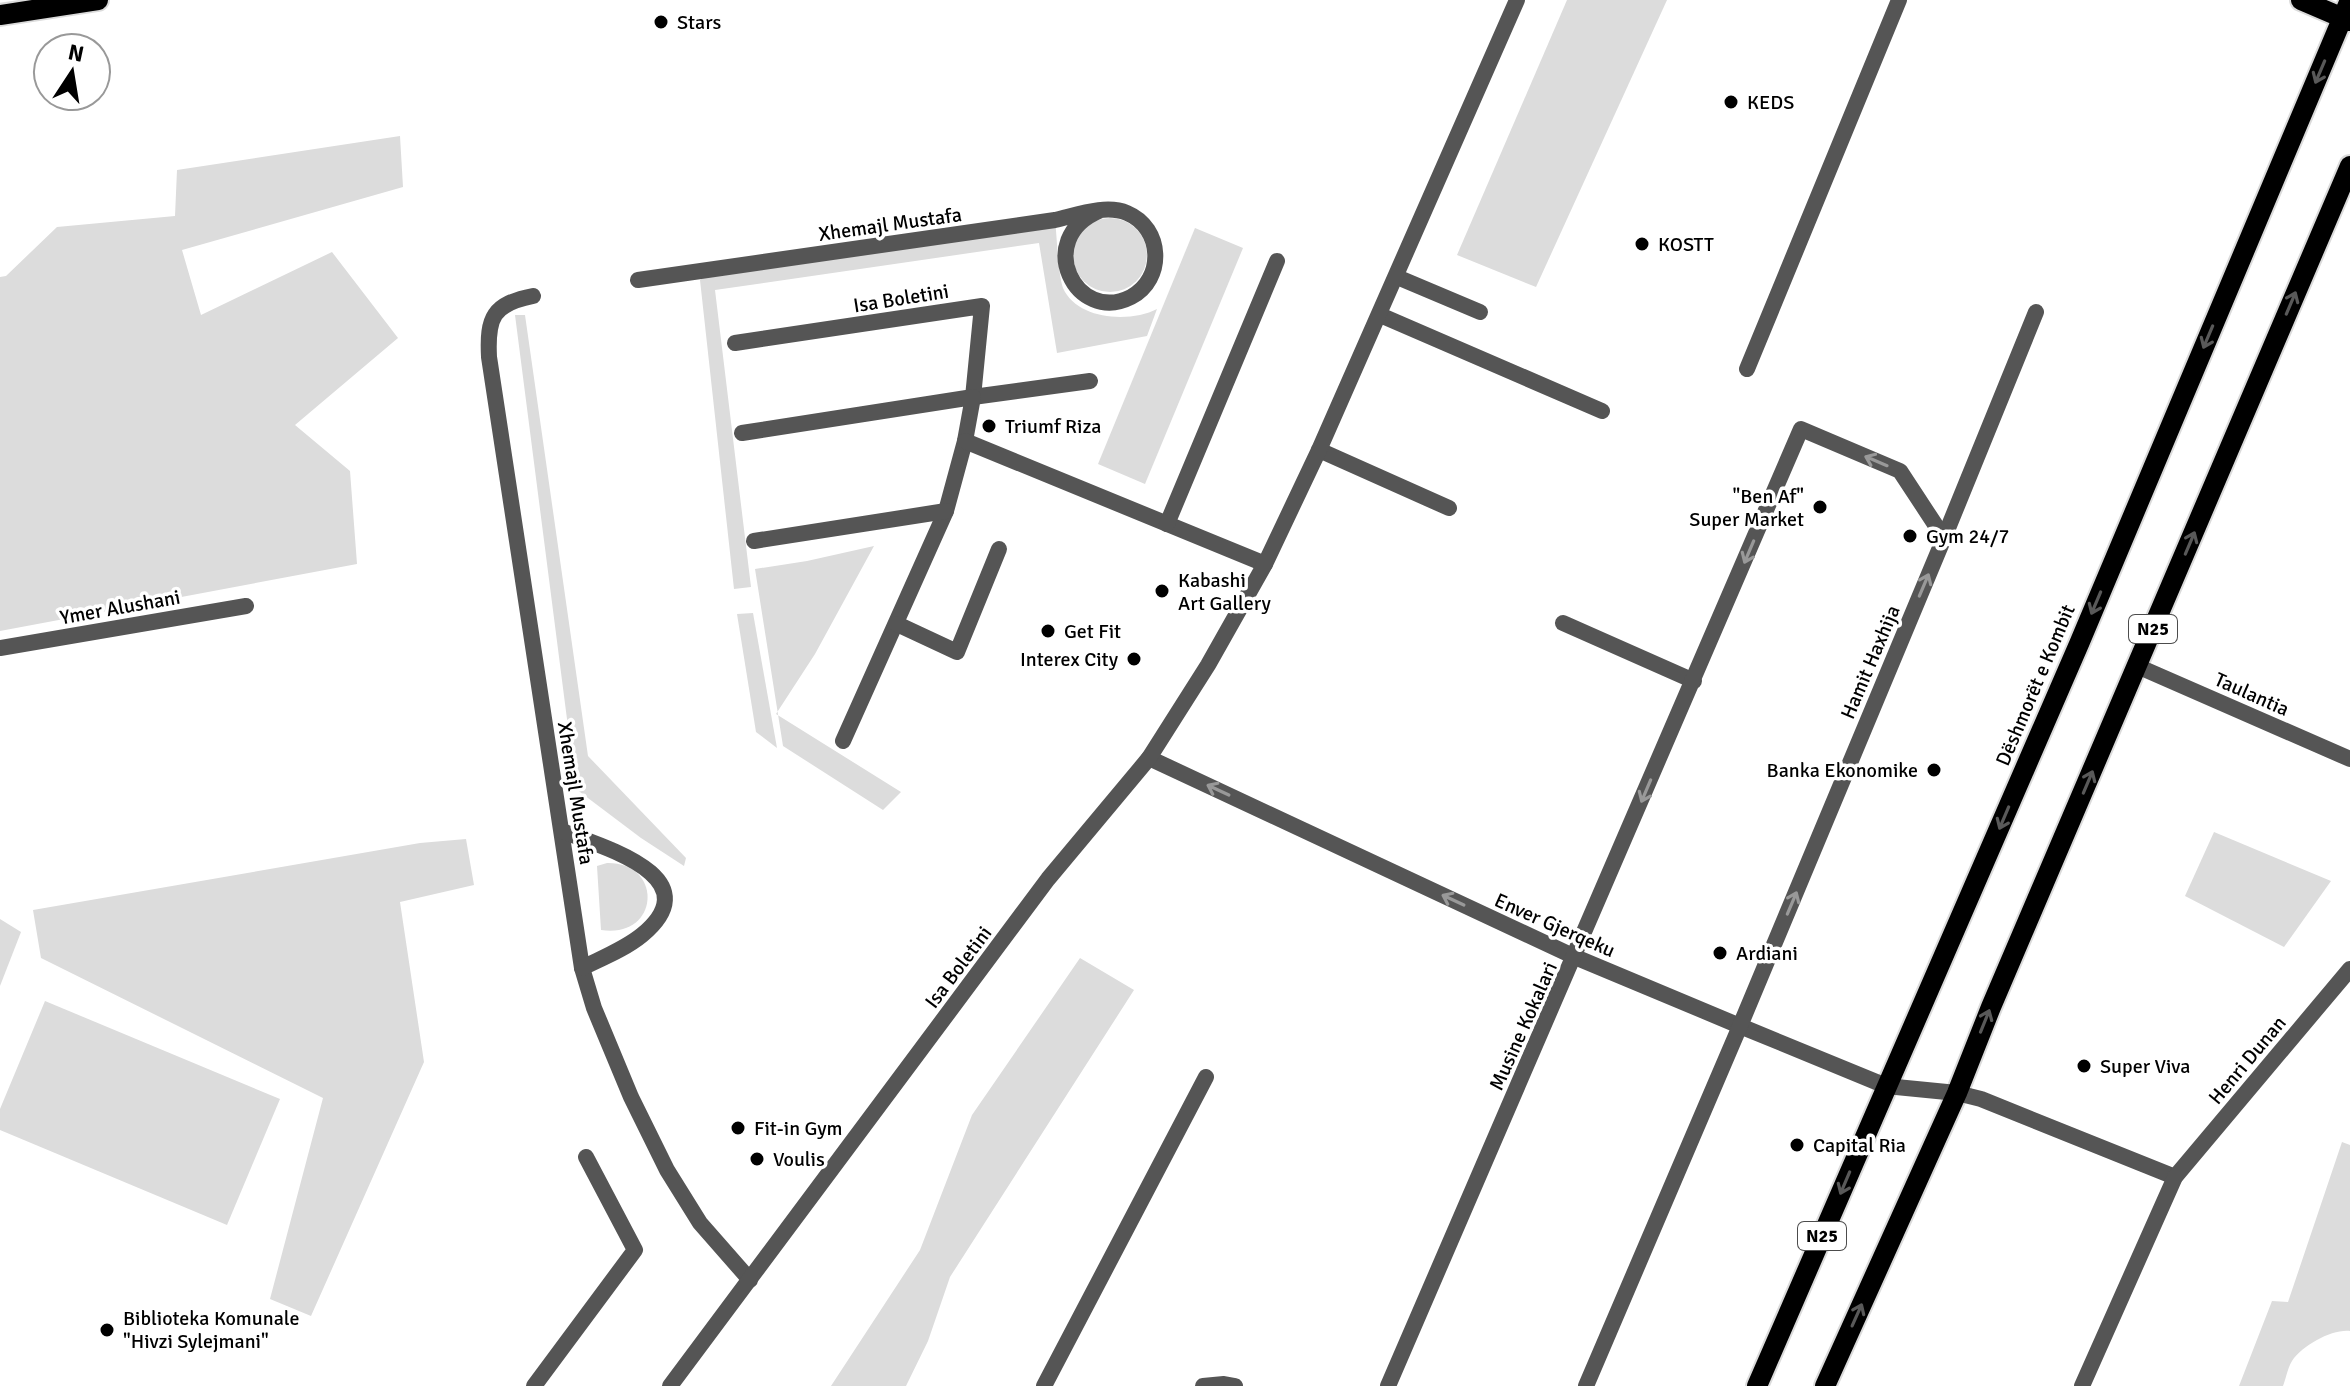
<svg xmlns="http://www.w3.org/2000/svg" width="2350" height="1386" font-family="Signika,sans-serif">
<style>
.green{fill:#dcdcdc}
.lines{fill:none;stroke-linecap:round;stroke-linejoin:round}
.primary-casing{stroke:#dbdbdb;stroke-width:24}
.service{stroke:#555;stroke-width:16}
.minor{stroke:#555;stroke-width:16}
.tertiary{stroke:#555;stroke-width:16}
.primary{stroke:#000;stroke-width:20}
.oneway{stroke:#595959}
.oneway2{stroke:#999}
.poi-dot{fill:#000;stroke:#fff;stroke-width:3}
.labels{text-anchor:middle;stroke-width:7;stroke-linejoin:round;paint-order:stroke}
.shield{fill:#fff;stroke:#4c4c4c;stroke-width:2}
.shield-label{font-size:18px;font-weight:bold;fill:#000}
.poi-label{font-size:20px;fill:#000;stroke:#fff;text-anchor:start}
.street-label{font-size:20px;fill:#000;stroke:#fff}
</style>
<rect width="100%" height="100%" fill="#fff"/>
<g class="green">
<path d="M1567,0H1667L1536,287L1457,255Z"/>
<path d="M400,136L403,187L182,250L201,315L332,252L398,338L295,425L350,471L357,564L0,631V277L6,276L57,227L175,216L177,170Z"/>
<circle cx="1110" cy="255" r="37"/>
<path d="M1055,220C1057,236 1058,274 1063,288C1077,320 1130,323 1157,309L1147,336L1057,353L1039,243L715,290L751,587L734,589L700,280L714,270Z"/>
<path d="M1195,228L1243,248L1145,484L1098,464Z"/>
<path d="M515,315H525L588,756L686,858L684,866L641,838L576,789Z"/>
<path d="M874,546L815,654L776,714L901,792L883,810L783,746L755,569L807,561Z"/>
<path d="M753,613L777,748L756,732L737,614Z"/>
<path d="M2214,832L2331,881L2284,947L2185,896Z"/>
<path d="M466,839L474,885L400,902L424,1062L311,1316L270,1299L323,1098L41,958L33,910L420,843Z"/>
<path d="M607,863C664,862 660,939 601,930L597,866Z"/>
<path d="M0,919L21,932L0,986Z"/>
<path d="M1080,958L1134,990L950,1277L928,1341L906,1386H831L920,1250L972,1115Z"/>
<path d="M45,1001L280,1099L227,1225L0,1130V1109Z"/>
<path d="M2342,1142L2350,1145V1331C2332,1329 2303,1345 2292,1361C2288,1367 2286,1378 2283,1386H2239L2272,1301L2288,1302Z"/>
</g>
<g class="lines">
<defs>
<g id="primary">
<path d="M2301,0L2350,21"/>
<path d="M0,15L98,0"/>
<path d="M1757,1386L2079,644L2350,0"/>
<path d="M1825,1386L1957,1093L1991,1007L2350,166"/>
</g>
</defs>
<use href="#primary" class="primary-casing"/>
<g class="service">
<path d="M1397,277L1480,312"/>
<path d="M638,280L1055,220C1077,215 1106,204 1127,213C1163,228 1165,279 1131,297C1076,325 1033,239 1099,211"/>
<path d="M533,296C493,304 487,317 489,357L582,968L594,1008L631,1097L667,1170L700,1223L750,1280"/>
<path d="M1380,315L1602,411"/>
<path d="M735,343L982,306L973,397L1090,381"/>
<path d="M1747,369L1899,0"/>
<path d="M742,433L973,397L965,441L946,511L843,741"/>
<path d="M965,441L1265,564"/>
<path d="M1319,450L1449,508"/>
<path d="M1167,524L1277,261"/>
<path d="M1944,538L2036,312"/>
<path d="M754,541L946,511"/>
<path d="M1563,623L1694,681"/>
<path d="M897,624L957,652L999,549"/>
<path d="M0,648L246,606"/>
<path d="M562,831C603,847 712,877 642,935C625,949 602,958 582,968"/>
<path d="M534,1386L635,1250L586,1157"/>
</g>
<g class="minor">
<path d="M2137,666L2350,759"/>
<path d="M1149,758L1575,957L1740,1026L1886,1086L1957,1093L1981,1099L2175,1177"/>
<path d="M1044,1386L1206,1077"/>
<path d="M1203,1386L1224,1384L1235,1386"/>
<path d="M1388,1386L1801,429L1900,471L1944,538L1740,1026L1586,1386"/>
<path d="M2082,1386L2175,1177L2350,969"/>
</g>
<path class="tertiary" d="M670,1386L1048,879L1149,758L1208,665L1265,564L1319,450L1517,0"/>
<use href="#primary" class="primary"/>
</g>
<defs><path id="oneway-shaft" d="M-6 0H5M1.5-3L5.5 0L1.5 3" fill="none" stroke-width="1.6" stroke-linecap="round" stroke-linejoin="round" transform="scale(2)"/></defs>
<g class="oneway">
<use href="#oneway-shaft" transform="translate(2320 72) rotate(113)"/>
<use href="#oneway-shaft" transform="translate(2291 303) rotate(-67)"/>
<use href="#oneway-shaft" transform="translate(2208 337) rotate(113)"/>
<use href="#oneway-shaft" transform="translate(2190 543) rotate(-67)"/>
<use href="#oneway-shaft" transform="translate(2096 603) rotate(113)"/>
<use href="#oneway-shaft" transform="translate(2088 782) rotate(-67)"/>
<use href="#oneway-shaft" transform="translate(2004 818) rotate(113)"/>
<use href="#oneway-shaft" transform="translate(1985 1021) rotate(-68)"/>
<use href="#oneway-shaft" transform="translate(1845 1183) rotate(113)"/>
<use href="#oneway-shaft" transform="translate(1857 1315) rotate(-66)"/>
</g>
<g class="oneway2">
<use href="#oneway-shaft" transform="translate(1876 461) rotate(-157)"/>
<use href="#oneway-shaft" transform="translate(1749 552) rotate(113)"/>
<use href="#oneway-shaft" transform="translate(1924 585) rotate(-67)"/>
<use href="#oneway-shaft" transform="translate(1218 790) rotate(-155)"/>
<use href="#oneway-shaft" transform="translate(1646 791) rotate(113)"/>
<use href="#oneway-shaft" transform="translate(1453 900) rotate(-155)"/>
<use href="#oneway-shaft" transform="translate(1792 903) rotate(-67)"/>
</g>
<g class="poi-dot">
<circle cx="661" cy="22" r="8"/>
<circle cx="1731" cy="102" r="8"/>
<circle cx="1642" cy="244" r="8"/>
<circle cx="989" cy="426" r="8"/>
<circle cx="1820" cy="507" r="8"/>
<circle cx="1910" cy="536" r="8"/>
<circle cx="1162" cy="591" r="8"/>
<circle cx="1048" cy="631" r="8"/>
<circle cx="1134" cy="659" r="8"/>
<circle cx="1934" cy="770" r="8"/>
<circle cx="1720" cy="953" r="8"/>
<circle cx="2084" cy="1066" r="8"/>
<circle cx="738" cy="1128" r="8"/>
<circle cx="1797" cy="1145" r="8"/>
<circle cx="757" cy="1159" r="8"/>
<circle cx="107" cy="1330" r="8"/>
</g>
<g class="labels">
<g class="shield">
<rect x="2129" y="615" width="48" height="28" rx="6"/>
<rect x="1798" y="1222" width="48" height="28" rx="6"/>
</g>
<g class="shield-label">
<text x="2153" y="635">N25</text>
<text x="1822" y="1242">N25</text>
</g>
<g class="poi-label">
<text x="677" y="29">Stars</text>
<text x="1747" y="109">KEDS</text>
<text x="1658" y="251">KOSTT</text>
<text x="1005" y="433">Triumf Riza</text>
<text x="1804" y="503" text-anchor="end">"Ben Af"<tspan x="1804" dy="23">Super Market</tspan></text>
<text x="1926" y="543">Gym 24/7</text>
<text x="1178" y="587">Kabashi<tspan x="1178" dy="23">Art Gallery</tspan></text>
<text x="1064" y="638">Get Fit</text>
<text x="1118" y="666" text-anchor="end">Interex City</text>
<text x="1918" y="777" text-anchor="end">Banka Ekonomike</text>
<text x="1736" y="960">Ardiani</text>
<text x="2100" y="1073">Super Viva</text>
<text x="754" y="1135">Fit-in Gym</text>
<text x="1813" y="1152">Capital Ria</text>
<text x="773" y="1166">Voulis</text>
<text x="123" y="1325">Biblioteka Komunale<tspan x="123" dy="23">"Hivzi Sylejmani"</tspan></text>
</g>
<g class="street-label">
<text transform="translate(890 224) rotate(-8)" y="7">Xhemajl Mustafa</text>
<text transform="translate(901 298) rotate(-9)" y="7">Isa Boletini</text>
<text transform="translate(120 607) rotate(-10)" y="7">Ymer Alushani</text>
<text transform="translate(1870 662) rotate(-67)" y="7">Hamit Haxhija</text>
<text transform="translate(2035 685) rotate(-67)" y="7">Dëshmorët e Kombit</text>
<text transform="translate(2252 694) rotate(24)" y="7">Taulantia</text>
<text transform="translate(576 793) rotate(81)" y="7">Xhemajl Mustafa</text>
<text transform="translate(1555 925) rotate(24)" y="7">Enver Gjerqeku</text>
<text transform="translate(958 967) rotate(-53)" y="7">Isa Boletini</text>
<text transform="translate(1523 1026) rotate(-66)" y="7">Musine Kokalari</text>
<text transform="translate(2247 1060) rotate(-50)" y="7">Henri Dunan</text>
</g>
</g>
<g transform="translate(72 72) rotate(12)"><circle r="38" fill="#ffffff" stroke="#999999" stroke-width="2"/>
<path d="M0-6L14 30L0 20L-14 30Z" fill="#000000"/>
<text y="-12" font-size="22" font-weight="bold" text-anchor="middle" fill="#000000">N</text>
</g>
</svg>
